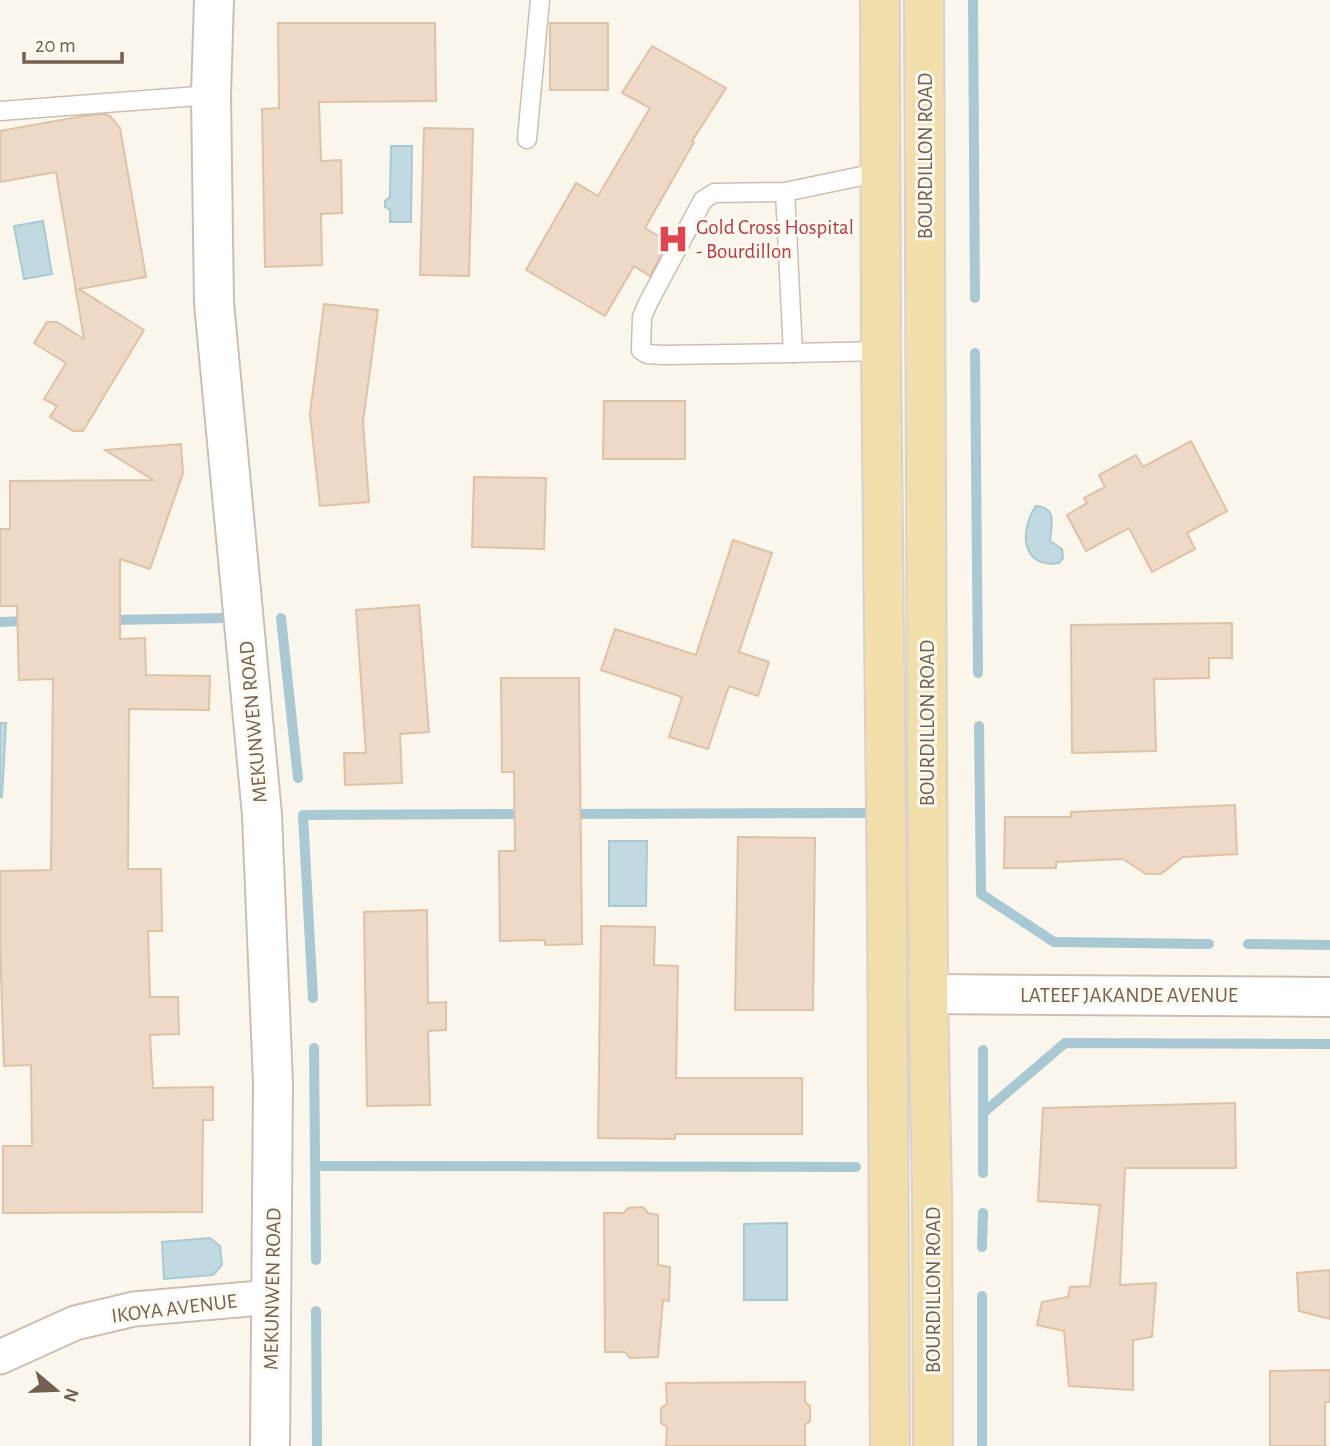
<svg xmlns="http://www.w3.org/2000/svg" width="1330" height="1446" font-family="'Alegreya Sans',sans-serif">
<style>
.water{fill:#c1dae2;stroke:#a8c8d3;stroke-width:2}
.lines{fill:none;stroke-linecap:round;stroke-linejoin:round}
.stream{stroke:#a8c8d3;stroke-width:10}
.building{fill:#edd9c5;stroke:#dec2a8;stroke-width:2}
.service-casing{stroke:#ccbfb2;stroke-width:21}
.minor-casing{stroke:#ccbfb2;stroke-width:37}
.tertiary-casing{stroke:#ccbfb2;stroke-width:42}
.primary-casing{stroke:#d8d2ce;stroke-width:42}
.service{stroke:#fff;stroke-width:18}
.minor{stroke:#fff;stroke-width:33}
.tertiary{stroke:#fff;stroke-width:38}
.primary{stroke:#f1deab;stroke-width:38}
.labels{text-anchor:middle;stroke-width:6;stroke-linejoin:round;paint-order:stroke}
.street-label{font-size:21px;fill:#736050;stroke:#fdfaf1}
.health-label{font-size:21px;fill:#be3a42;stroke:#fdfaf1;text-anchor:start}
</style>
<rect width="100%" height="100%" fill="#faf6eb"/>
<g class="water">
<path d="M391,146H412L411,222H390V210L385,207V201L390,197Z"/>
<path d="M43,221L52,274L24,279L14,226Z"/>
<path d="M1036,506C1058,508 1051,525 1050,541L1062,549L1063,558L1059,563C1021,569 1019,530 1036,506Z"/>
<path d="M0,723H6L2,797H0Z"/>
<path d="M609,841H647L646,906H609Z"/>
<path d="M787,1223V1300H744V1224Z"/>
<path d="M210,1238L220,1246L222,1265L213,1275L164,1279L162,1242Z"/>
</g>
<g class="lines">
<g class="stream">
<path d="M973,0L975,298"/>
<path d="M975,353L978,673"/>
<path d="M281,618L298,778"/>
<path d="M110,620L228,618"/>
<path d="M0,622L28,621"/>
<path d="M979,726L981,894L1054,942L1209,944"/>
<path d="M569,814L876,813"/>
<path d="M1248,944L1330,945"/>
<path d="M313,998L303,815L526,814"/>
<path d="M314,1048L316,1260"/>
<path d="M983,1113L1065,1043L1330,1044"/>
<path d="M316,1166L856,1167"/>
<path d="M983,1173V1050"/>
<path d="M982,1247L983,1213"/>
<path d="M982,1296V1446"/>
<path d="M316,1311L317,1446"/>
</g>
</g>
<g class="building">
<path d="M278,23H435L436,101L319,102L321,161L341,160L342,213L321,214L322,265L265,267L262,109L279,108Z"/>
<rect x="550" y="23" width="58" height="67"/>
<path d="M652,46L726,88L692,141L694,142L645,228L668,242L650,276L634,266L605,316L526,270L576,183L598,196L650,108L622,93Z"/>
<path d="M105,114L110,116L120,128L146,277L79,289L144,330L83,431H73L50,417L57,406L44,399L66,363L34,343L47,322H57L84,339L56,172L0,182V131L83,116Z"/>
<path d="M424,128L473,129L469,276L420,275Z"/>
<path d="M324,304L378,310L363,422L369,502L320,506L310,414Z"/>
<path d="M604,401H685V459H603Z"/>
<path d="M1191,441L1227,511L1187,533L1195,549L1152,572L1129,528L1086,551L1067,515L1087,503L1084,498L1105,487L1099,475L1136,455L1143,467Z"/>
<path d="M181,444L183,473L150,569L120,559V639L145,638L146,675L210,676L209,710L129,709L128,869H161L162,931H148L150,997H178L179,1034L150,1035L153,1088L213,1087V1120H203L202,1212L3,1213V1146H32L31,1065L4,1066L0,943V871L51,870L53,679L19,680L17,606H0V529H10V481L153,480L105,450Z"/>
<path d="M474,477L546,478L544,549L472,547Z"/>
<path d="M733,540L772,553L739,652L769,662L758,696L729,686L708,749L669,737L682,697L601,670L615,629L696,655Z"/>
<path d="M419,605L429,732L400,734L402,783L345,785L344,753H366L356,610Z"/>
<path d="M1232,623V658H1209V678L1154,679L1156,751L1072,753L1071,625Z"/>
<path d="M501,678H579L582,944L545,945V940L500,941L499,851H515L514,772H502Z"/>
<path d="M1235,805L1237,854L1183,857L1161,874H1146L1123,859L1056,862V868H1004L1005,817H1071V812Z"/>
<path d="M738,837L815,838L813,1010H735Z"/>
<path d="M427,910L428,1003L446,1002V1030L428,1031L430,1105L367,1106L364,912Z"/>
<path d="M601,926L655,927L654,965L678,966L676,1078H802V1134H675V1139L598,1138Z"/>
<path d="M1235,1103L1236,1168H1125L1120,1285L1156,1283L1152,1337L1133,1340V1390L1069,1386L1064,1331L1037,1325L1042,1302L1068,1297L1070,1287L1090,1286L1100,1205L1038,1201L1043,1108Z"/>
<path d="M643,1207L648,1213L658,1215V1265L670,1267L669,1301L663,1300L658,1357L630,1358L625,1352H605L604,1213H624L628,1208Z"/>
<path d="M1330,1270V1319L1299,1311L1297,1273Z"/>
<path d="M1330,1370V1402H1325V1446H1270V1371Z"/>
<path d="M805,1382V1402L810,1406V1421L805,1425V1446H666L667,1427L661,1423V1408L667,1404L666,1383Z"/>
</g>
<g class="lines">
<defs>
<g id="service">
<path d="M0,111L211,95"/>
<path d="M527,139L540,0"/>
<path d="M785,192L714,193L703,200L648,303L642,317L641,350L647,354L664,355L793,353L785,192L881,172"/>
<path d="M793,353L881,351"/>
</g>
<path id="minor" d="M0,1357L75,1323L134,1309L272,1297"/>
<g id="tertiary">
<path d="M214,0L211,95L214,303L262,815L273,1083L270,1446"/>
<path d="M928,994L1330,997"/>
</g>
<g id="primary">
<path d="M880,0L881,351L887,905L890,1446"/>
<path d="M924,0L928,994L932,1194L933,1446"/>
</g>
</defs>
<use href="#service" class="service-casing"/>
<use href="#minor" class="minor-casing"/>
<use href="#tertiary" class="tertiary-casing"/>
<use href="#primary" class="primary-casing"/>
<use href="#service" class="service"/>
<use href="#minor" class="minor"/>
<use href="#tertiary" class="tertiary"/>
<use href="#primary" class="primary"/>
</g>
<defs>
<symbol id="hospital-bare" viewBox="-9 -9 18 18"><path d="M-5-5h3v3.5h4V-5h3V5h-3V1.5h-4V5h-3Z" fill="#e0444e" stroke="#fdfaf1" stroke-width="2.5" paint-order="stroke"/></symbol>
</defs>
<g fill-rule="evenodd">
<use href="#hospital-bare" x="651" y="217" width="44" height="44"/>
</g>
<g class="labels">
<g class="street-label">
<text transform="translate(925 156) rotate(-90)" y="7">BOURDILLON ROAD</text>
<text transform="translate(253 722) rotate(-95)" y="7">MEKUNWEN ROAD</text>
<text transform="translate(927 723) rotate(-90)" y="7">BOURDILLON ROAD</text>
<text x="1129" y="1002">LATEEF JAKANDE AVENUE</text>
<text transform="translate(272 1289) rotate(-89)" y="7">MEKUNWEN ROAD</text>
<text transform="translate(933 1290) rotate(-90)" y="7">BOURDILLON ROAD</text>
<text transform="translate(174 1308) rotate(-7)" y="7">IKOYA AVENUE</text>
</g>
<g class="health-label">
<text x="696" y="234">Gold Cross Hospital<tspan x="696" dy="24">- Bourdillon</tspan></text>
</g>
</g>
<g transform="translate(56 1390) rotate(109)" stroke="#fdfaf1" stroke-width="5" paint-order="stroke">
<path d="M0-5L12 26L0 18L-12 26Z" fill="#736050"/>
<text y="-10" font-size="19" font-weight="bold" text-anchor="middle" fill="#736050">N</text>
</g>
<path d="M24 52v10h98v-10" fill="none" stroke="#736050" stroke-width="3.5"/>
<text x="35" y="52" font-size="21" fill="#736050" stroke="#fdfaf1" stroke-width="5" paint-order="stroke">20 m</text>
</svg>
